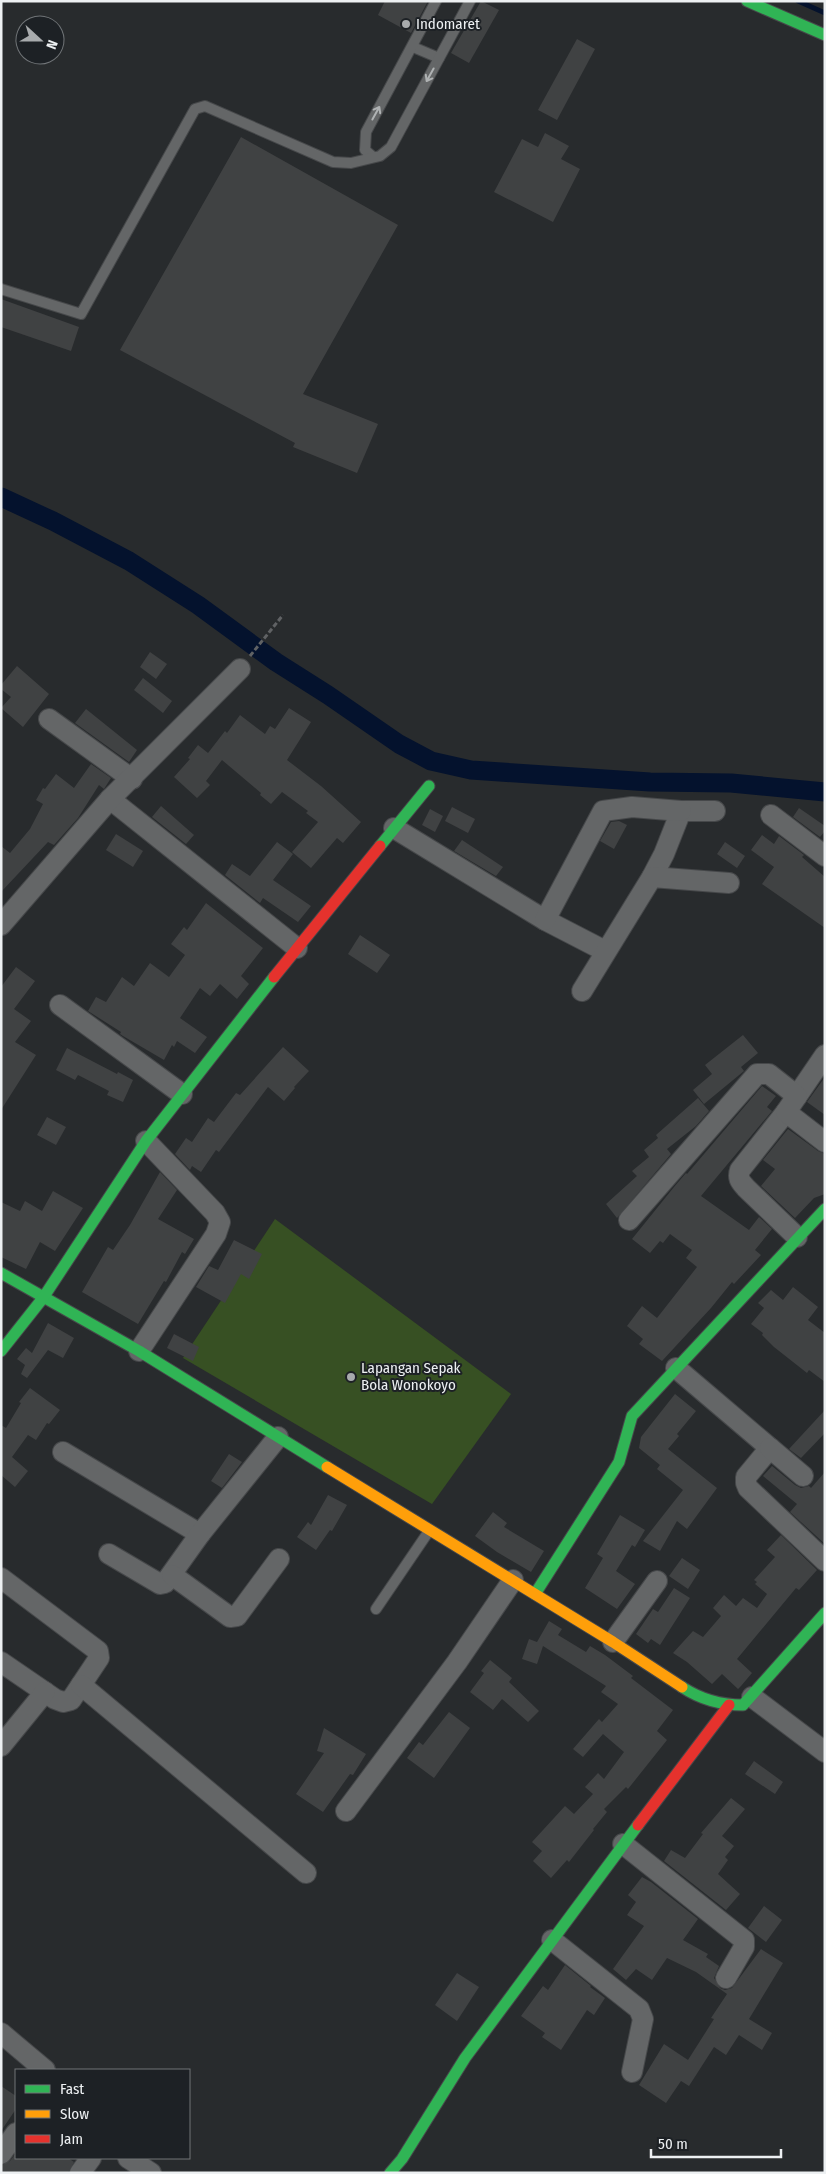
<svg xmlns="http://www.w3.org/2000/svg" width="826" height="2174" font-family="'Fira Sans Condensed',sans-serif">
<style>
.green{fill:#375023}
.lines{fill:none;stroke-linecap:round;stroke-linejoin:round}
.stream{stroke:#04122d;stroke-width:5}
.canal{stroke:#04122d;stroke-width:19}
.building{fill:#404243}
.lane-casing{stroke:#46484a;stroke-width:12}
.street-casing{stroke:#46484a;stroke-width:22}
.fast-casing{stroke:#46484a;stroke-width:13}
.slow-casing{stroke:#46484a;stroke-width:13}
.jam-casing{stroke:#46484a;stroke-width:13}
.path{stroke:#606264;stroke-width:3;stroke-dasharray:5 2.5;stroke-linecap:butt}
.lane{stroke:#646667;stroke-width:10}
.street{stroke:#646667;stroke-width:20}
.fast{stroke:#30b455;stroke-width:11}
.slow{stroke:#ff9f0a;stroke-width:11}
.jam{stroke:#e5322d;stroke-width:11}
.oneway{stroke:#afb2b3}
.poi-dot{fill:#a8abad;stroke:#1d2125;stroke-width:2}
.labels{text-anchor:middle;stroke-width:4;stroke-linejoin:round;paint-order:stroke}
.poi-label{font-size:15px;fill:#edf0f2;stroke:#1d2125;text-anchor:start}
</style>
<rect width="100%" height="100%" fill="#282b2d"/>
<path class="green" d="M275,1219L511,1394L432,1504L183,1358Z"/>
<g class="lines">
<path class="stream" d="M798,1L825,13"/>
<path class="canal" d="M1,497L53,521L129,561L198,605L276,662L328,695L399,744L431,761L471,770L650,782L731,783L825,792"/>
</g>
<g class="building">
<path d="M385,1H428L411,33L378,15Z"/>
<path d="M481,1L499,10L469,63L451,53Z"/>
<path d="M577,39L595,49L557,120L538,110Z"/>
<path d="M545,133L569,146L561,159L580,169L553,222L494,192L522,139L538,147Z"/>
<path d="M241,137L398,225L303,394L378,424L357,473L293,447L295,443L120,350Z"/>
<path d="M1,299L79,327L71,351L1,327Z"/>
<path d="M150,652L167,664L156,679L140,667Z"/>
<path d="M17,666L49,694L23,727L1,708L11,697L1,689V685Z"/>
<path d="M143,678L172,701L163,713L134,690Z"/>
<path d="M289,708L311,722L287,760L321,786L361,822L343,843L337,838L311,868L292,852L318,822L306,813L308,811L282,792L271,804L260,795L261,793L222,760L206,781L210,785L197,798L174,777L190,759L188,758L198,745L208,753L225,731L227,733L240,715L265,734L270,726L275,729Z"/>
<path d="M86,709L137,750L129,762L75,723Z"/>
<path d="M91,764L111,778L104,789L99,785L78,818L54,845L48,842L1,892V846L10,853L30,829L43,804L36,800L43,788L45,789L56,774L74,788Z"/>
<path d="M161,806L194,835L186,844L152,817Z"/>
<path d="M452,807L475,819L468,833L445,821Z"/>
<path d="M799,808L825,826V831L820,837L793,817Z"/>
<path d="M430,809L443,816L435,832L422,825Z"/>
<path d="M619,821L627,825L614,849L600,841L611,822Z"/>
<path d="M116,834L143,851L133,867L106,850Z"/>
<path d="M762,835L774,844L779,836L804,855L802,857L825,877V928L762,884L774,867L751,850Z"/>
<path d="M462,840L503,867L496,876L454,851Z"/>
<path d="M277,842L293,854L273,880L311,906L298,922L263,898L260,903L225,875L232,864L250,876Z"/>
<path d="M725,842L745,856L737,868L717,854Z"/>
<path d="M206,903L263,948L241,976L249,984L237,999L220,984L210,996L200,988L180,1018L207,1037L195,1053L177,1041L174,1047L172,1045L164,1060L123,1036L120,1034L121,1032L88,1011L96,997L106,1002L122,977L134,986L150,963L169,977L185,955L171,944L184,927L187,930Z"/>
<path d="M360,935L390,955L377,973L348,954Z"/>
<path d="M16,967L35,981L14,1009L31,1021L15,1042L36,1055L1,1110V987Z"/>
<path d="M743,1035L758,1053L741,1067L744,1071L704,1104L693,1090L712,1074L705,1065Z"/>
<path d="M283,1047L309,1071L294,1087L295,1088L284,1101L268,1087L219,1152L216,1150L201,1172L192,1166L190,1170L175,1154L186,1138L192,1142L208,1118L214,1122L236,1093L240,1095Z"/>
<path d="M67,1048L117,1074L118,1072L133,1080L123,1102L107,1095L109,1091L78,1075L75,1080L56,1070Z"/>
<path d="M825,1077V1115L807,1102Z"/>
<path d="M762,1086L776,1096L767,1107L772,1111L701,1196L749,1230L759,1217L772,1229L755,1250L761,1255L734,1284L732,1282L711,1308L662,1361L639,1344L643,1339L627,1326L642,1306L657,1318L697,1267L686,1258L692,1250L670,1234L663,1243L660,1241L650,1253L632,1239L674,1187L686,1173L687,1174Z"/>
<path d="M698,1098L709,1111L696,1126L667,1149L671,1154L617,1218L606,1204L637,1176L632,1171L649,1157L644,1150L658,1138L656,1135Z"/>
<path d="M47,1117L66,1127L56,1145L37,1135Z"/>
<path d="M788,1129L818,1151L825,1154V1194L814,1198L795,1218L761,1186L775,1169L763,1160Z"/>
<path d="M160,1172L177,1190L158,1219L194,1239L185,1254L182,1252L166,1282L164,1281L138,1324L82,1292L108,1247L113,1250L130,1225Z"/>
<path d="M53,1191L83,1208L55,1251L40,1242L26,1269L1,1257V1202L20,1211L25,1201L42,1211Z"/>
<path d="M234,1240L262,1254L249,1279L241,1274L225,1303L196,1287L209,1266L218,1270Z"/>
<path d="M793,1287L818,1307L808,1320L825,1333V1382L809,1370L807,1373L774,1347L762,1335L763,1333L751,1324L764,1308L758,1303L771,1290L783,1300Z"/>
<path d="M48,1323L74,1338L63,1358L48,1350L27,1378L21,1374L25,1365L17,1359L26,1348L32,1353Z"/>
<path d="M174,1334L199,1347L193,1361L167,1348Z"/>
<path d="M30,1388L60,1410L49,1424L47,1423L36,1440L28,1435L12,1457L28,1471L15,1487L1,1475V1425L6,1428L21,1403L19,1402Z"/>
<path d="M675,1394L696,1411L677,1434L679,1436L668,1449L717,1488L687,1529L677,1521L660,1551L643,1541L683,1490L657,1469L660,1465L639,1448L641,1437Z"/>
<path d="M825,1410V1433L801,1458L789,1449Z"/>
<path d="M229,1454L242,1462L222,1488L211,1481Z"/>
<path d="M772,1466L795,1485L801,1488L809,1486L811,1488L825,1472V1544L790,1512L797,1504L763,1476Z"/>
<path d="M328,1495L347,1505L332,1531L330,1530L316,1550L297,1537L308,1522L311,1525Z"/>
<path d="M493,1512L507,1523L504,1527L544,1551L531,1572L497,1552L475,1536Z"/>
<path d="M620,1515L645,1530L635,1547L632,1545L616,1571L635,1584L617,1609L585,1588L603,1558L597,1554Z"/>
<path d="M781,1535L817,1570L799,1590L796,1588L737,1659L752,1673L741,1686L738,1689L722,1674L712,1684L687,1662L673,1653L693,1631L703,1637L721,1616L713,1608L724,1595L736,1606L743,1598L757,1608L767,1594L755,1584L757,1582L754,1580L775,1557L767,1550Z"/>
<path d="M682,1558L700,1570L688,1589L669,1576Z"/>
<path d="M674,1588L690,1598L660,1645L651,1639L648,1643L636,1634L653,1609L658,1612Z"/>
<path d="M549,1621L562,1629L558,1635L586,1652L590,1646L605,1655L633,1676L631,1678L673,1710L657,1731L667,1740L628,1789L626,1787L604,1809L607,1812L593,1829L594,1830L569,1862L567,1860L551,1878L533,1861L542,1851L532,1842L565,1806L574,1814L593,1794L585,1787L598,1773L604,1779L624,1752L603,1734L583,1757L573,1749L599,1719L602,1722L618,1704L601,1692L606,1686L543,1646L537,1664L522,1659L529,1639L537,1642Z"/>
<path d="M490,1660L512,1678L509,1682L539,1711L528,1722L502,1699L493,1710L470,1692L484,1673L481,1671Z"/>
<path d="M449,1712L470,1728L434,1778L407,1758L419,1742L423,1745Z"/>
<path d="M324,1728L366,1754L353,1775L350,1774L323,1812L296,1794L324,1753L317,1751Z"/>
<path d="M754,1761L783,1782L775,1794L745,1774Z"/>
<path d="M731,1798L745,1809L722,1836L734,1846L725,1857L728,1860L718,1874L740,1894L726,1910L664,1861L671,1850L685,1858L703,1834L701,1833Z"/>
<path d="M642,1877L651,1882L698,1919L683,1940L708,1954L706,1957L719,1966L714,1978L720,1988L725,1990L732,1988L761,1949L783,1963L749,2019L772,2033L762,2050L739,2035L726,2055L714,2047L689,2086L681,2081L666,2103L639,2085L664,2044L688,2060L714,2019L711,2018L727,1994L696,1972L667,1958L652,1980L636,1969L626,1980L613,1969L644,1926L627,1915L636,1902L628,1895Z"/>
<path d="M764,1906L782,1920L766,1942L748,1928Z"/>
<path d="M565,1965L591,1986L590,1987L605,1998L594,2015L587,2010L561,2050L542,2037L545,2033L521,2016L543,1986L548,1990Z"/>
<path d="M457,1973L479,1987L457,2021L435,2005Z"/>
<path d="M1,2086L16,2096V2109L1,2131Z"/>
<path d="M16,2153V2158H68L74,2162L68,2173H1V2166L10,2161Z"/>
</g>
<g class="lines">
<defs>
<g id="lane">
<path d="M413,47L439,58"/>
<path d="M372,156L365,150L366,132L436,1"/>
<path d="M1,289L81,314L195,109L205,106L333,162L351,163L380,156L391,147L470,1"/>
<path d="M376,1609L429,1531"/>
</g>
<g id="street">
<path d="M49,719L132,779"/>
<path d="M110,799L297,948"/>
<path d="M771,815L825,856"/>
<path d="M394,828L545,920L605,951"/>
<path d="M652,877L664,854L681,811H715"/>
<path d="M545,920L603,811L632,807L681,811"/>
<path d="M1,925L110,799L240,669"/>
<path d="M582,991L652,877L729,883"/>
<path d="M60,1005L182,1094"/>
<path d="M797,1096L825,1055"/>
<path d="M786,1112L740,1170C737,1179 741,1182 746,1188L797,1237"/>
<path d="M629,1220L757,1074H769L797,1096L786,1112L825,1142"/>
<path d="M139,1351L216,1234L220,1222L215,1213L146,1141"/>
<path d="M676,1368L770,1448L746,1477V1483L748,1488L825,1561"/>
<path d="M770,1448L803,1476"/>
<path d="M63,1452L200,1534"/>
<path d="M109,1554L160,1584L165,1583L200,1534L278,1437"/>
<path d="M172,1575L230,1617L237,1616L279,1559"/>
<path d="M1,1578L98,1651L99,1658L71,1700L63,1702L55,1699L1,1662"/>
<path d="M613,1642L657,1581"/>
<path d="M81,1685L306,1873"/>
<path d="M752,1697L825,1752"/>
<path d="M1,1746L45,1692"/>
<path d="M346,1811L457,1662L513,1580"/>
<path d="M623,1844L744,1940V1947L726,1978"/>
<path d="M552,1940L639,2009L643,2019L632,2072"/>
<path d="M1,2033L45,2070"/>
<path d="M1,2154L16,2133"/>
<path d="M128,2158L151,2173"/>
<path d="M80,2173L91,2158"/>
</g>
<g id="fast">
<path d="M747,1L825,35"/>
<path d="M380,846L429,786"/>
<path d="M1,1273L139,1351L327,1467"/>
<path d="M1,1351L43,1298L146,1141L274,977"/>
<path d="M535,1594L619,1462L632,1416L825,1209"/>
<path d="M682,1687C700,1699 720,1705 743,1705L825,1613"/>
<path d="M390,2173L402,2159L465,2058L638,1825"/>
</g>
<path id="slow" d="M327,1467L613,1642L682,1687"/>
<g id="jam">
<path d="M274,977L380,846"/>
<path d="M638,1825L729,1705"/>
</g>
</defs>
<use href="#lane" class="lane-casing"/>
<use href="#street" class="street-casing"/>
<use href="#fast" class="fast-casing"/>
<use href="#slow" class="slow-casing"/>
<use href="#jam" class="jam-casing"/>
<path class="path" d="M250,656L283,615"/>
<use href="#lane" class="lane"/>
<use href="#street" class="street"/>
<use href="#fast" class="fast"/>
<use href="#slow" class="slow"/>
<use href="#jam" class="jam"/>
</g>
<defs><path id="oneway-shaft" d="M-6 0H5M1.5-3L5.5 0L1.5 3" fill="none" stroke-width="1.6" stroke-linecap="round" stroke-linejoin="round" transform="scale(1.25)"/></defs>
<g class="oneway">
<use href="#oneway-shaft" transform="translate(430 75) rotate(119)"/>
<use href="#oneway-shaft" transform="translate(376 113) rotate(-61)"/>
</g>
<g class="poi-dot">
<circle cx="406" cy="24" r="5"/>
<circle cx="351" cy="1377" r="5"/>
</g>
<g class="labels">
<g class="poi-label">
<text x="416" y="29">Indomaret</text>
<text x="361" y="1373">Lapangan Sepak<tspan x="361" dy="17">Bola Wonokoyo</tspan></text>
</g>
</g>
<rect width="826" height="2174" fill="none" stroke="#edf0f2" stroke-width="5"/>
<rect x="15" y="2069" width="175" height="90" fill="#1d2125" stroke="#707477"/>
<rect x="25" y="2085" width="25" height="8" fill="#30b455" stroke="#707477"/>
<text x="60" y="2094" font-size="15" fill="#edf0f2">Fast</text>
<rect x="25" y="2110" width="25" height="8" fill="#ff9f0a" stroke="#707477"/>
<text x="60" y="2119" font-size="15" fill="#edf0f2">Slow</text>
<rect x="25" y="2135" width="25" height="8" fill="#e5322d" stroke="#707477"/>
<text x="60" y="2144" font-size="15" fill="#edf0f2">Jam</text>
<g transform="translate(40 40) rotate(111)"><circle r="24" fill="#1d2125" stroke="#707477"/>
<path d="M0-4L9 19L0 12L-9 19Z" fill="#a8abad"/>
<text y="-8" font-size="14" font-weight="bold" text-anchor="middle" fill="#edf0f2">N</text>
</g>
<path d="M651 2149v8h130v-8" fill="none" stroke="#edf0f2" stroke-width="2.5"/>
<text x="658" y="2149" font-size="15" fill="#edf0f2" stroke="#1d2125" stroke-width="4" paint-order="stroke">50 m</text>
</svg>
